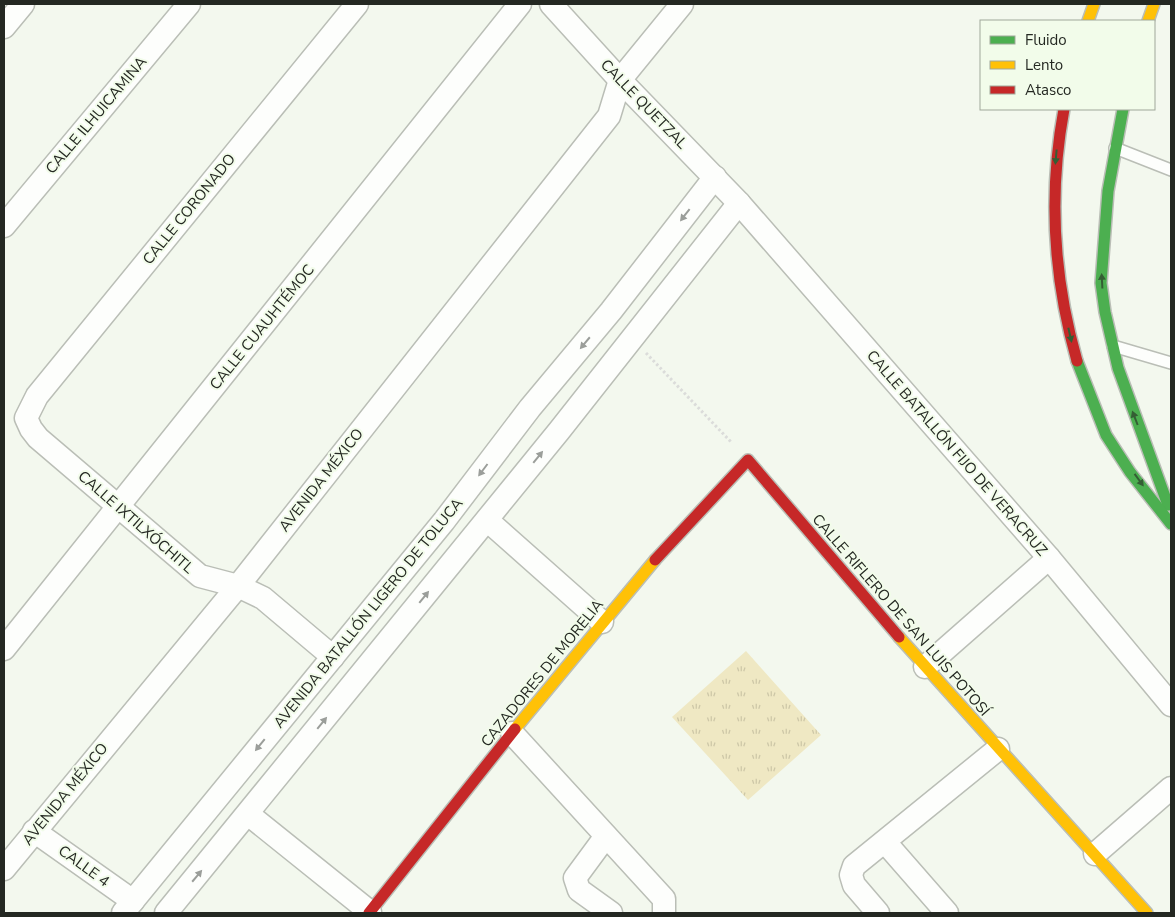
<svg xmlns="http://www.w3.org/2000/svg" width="1175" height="917" font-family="'Nunito Sans',sans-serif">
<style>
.grass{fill:url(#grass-tufts)}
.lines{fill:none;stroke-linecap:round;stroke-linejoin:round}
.lane-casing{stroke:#babeb6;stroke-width:14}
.street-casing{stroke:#babeb6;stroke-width:25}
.fast-casing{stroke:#babeb6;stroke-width:14}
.slow-casing{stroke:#babeb6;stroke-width:14}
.jam-casing{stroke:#babeb6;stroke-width:14}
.path{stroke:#dbdcda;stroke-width:3;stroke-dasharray:2.5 2.5;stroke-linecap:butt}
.lane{stroke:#fdfefc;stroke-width:11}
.street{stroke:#fdfefc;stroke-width:22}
.fast{stroke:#4caf50;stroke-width:11}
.slow{stroke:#ffc107;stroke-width:11}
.jam{stroke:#c62828;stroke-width:11}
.oneway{fill:#345e34}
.oneway2{fill:#9b9e9a}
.labels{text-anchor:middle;stroke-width:4;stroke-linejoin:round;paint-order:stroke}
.street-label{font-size:15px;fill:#242822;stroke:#f2fcea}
</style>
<defs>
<pattern id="grass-tufts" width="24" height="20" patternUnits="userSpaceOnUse" patternTransform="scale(1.25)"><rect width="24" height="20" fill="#efe8c3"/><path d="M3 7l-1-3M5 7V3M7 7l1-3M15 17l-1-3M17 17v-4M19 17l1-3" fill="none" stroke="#cdc7a7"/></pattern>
</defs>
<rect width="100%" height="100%" fill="#f3f8ee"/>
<path class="grass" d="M746,651L821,735L748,800L672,717Z"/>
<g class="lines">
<defs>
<g id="lane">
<path d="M1115,148L1171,170"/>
<path d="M1113,346L1171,363"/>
</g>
<g id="street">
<path d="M551,4L620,80L739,203L1049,558L1171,705"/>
<path d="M4,27L23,4"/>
<path d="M4,226L189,4"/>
<path d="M487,520L602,622"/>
<path d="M4,649L520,4"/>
<path d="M333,657L263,598L238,586L200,576L38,438L31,429L26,418L37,396L357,4"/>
<path d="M925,667L1049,558"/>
<path d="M512,733L664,899V913"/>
<path d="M248,814L370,912"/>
<path d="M34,831L133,901"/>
<path d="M606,836L575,878L579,890L611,913"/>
<path d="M885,842L947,913"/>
<path d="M1095,854L1171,788"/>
<path d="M4,869L238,586L609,116L620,80L682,4"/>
<path d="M123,913L444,521L530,408L611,311L715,177"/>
<path d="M166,913L559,431L739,203"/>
<path d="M878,913L854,885L851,875L854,866L998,749"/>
</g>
<g id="fast">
<path d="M1123,109L1108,191L1101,283L1105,312L1118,368L1168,505"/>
<path d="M1077,361L1106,435L1130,472L1171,524"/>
</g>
<g id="slow">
<path d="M1088,21L1094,4"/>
<path d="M1148,21L1154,4"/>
<path d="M899,637L1147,913"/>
<path d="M515,729L655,560"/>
</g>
<g id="jam">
<path d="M1064,109C1048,195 1053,277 1077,361"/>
<path d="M655,560L748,460L899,637"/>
<path d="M369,913L515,729"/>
</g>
</defs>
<use href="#lane" class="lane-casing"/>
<use href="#street" class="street-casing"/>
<use href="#fast" class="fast-casing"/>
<use href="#slow" class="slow-casing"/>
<use href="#jam" class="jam-casing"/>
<path class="path" d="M646,353L732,443"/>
<use href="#lane" class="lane"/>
<use href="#street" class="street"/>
<use href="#fast" class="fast"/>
<use href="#slow" class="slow"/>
<use href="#jam" class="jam"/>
</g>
<defs><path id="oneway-solid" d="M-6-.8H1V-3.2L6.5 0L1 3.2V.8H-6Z" transform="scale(1.25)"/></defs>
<g class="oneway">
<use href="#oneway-solid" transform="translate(1056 157) rotate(95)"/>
<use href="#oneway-solid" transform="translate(1102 281) rotate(-93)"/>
<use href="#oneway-solid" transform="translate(1070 335) rotate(77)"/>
<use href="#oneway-solid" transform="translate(1135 418) rotate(-111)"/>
<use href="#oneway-solid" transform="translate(1139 480) rotate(54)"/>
</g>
<g class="oneway2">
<use href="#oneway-solid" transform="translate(685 215) rotate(128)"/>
<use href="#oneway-solid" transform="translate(585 343) rotate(130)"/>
<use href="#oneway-solid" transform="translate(538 457) rotate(-51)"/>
<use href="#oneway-solid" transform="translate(483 470) rotate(127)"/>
<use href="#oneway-solid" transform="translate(424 597) rotate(-51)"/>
<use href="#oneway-solid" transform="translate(322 723) rotate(-51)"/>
<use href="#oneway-solid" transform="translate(260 745) rotate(129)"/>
<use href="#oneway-solid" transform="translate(197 876) rotate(-50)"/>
</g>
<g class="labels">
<g class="street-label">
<text transform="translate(644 104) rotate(46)" y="5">CALLE QUETZAL</text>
<text transform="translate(96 115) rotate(-50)" y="5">CALLE ILHUICAMINA</text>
<text transform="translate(189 209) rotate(-51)" y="5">CALLE CORONADO</text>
<text transform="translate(262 327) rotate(-51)" y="5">CALLE CUAUHTÉMOC</text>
<text transform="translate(957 453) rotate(49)" y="5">CALLE BATALLÓN FIJO DE VERACRUZ</text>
<text transform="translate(321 480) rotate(-52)" y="5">AVENIDA MÉXICO</text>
<text transform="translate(136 522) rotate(41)" y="5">CALLE IXTILXÓCHITL</text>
<text transform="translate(368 613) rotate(-51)" y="5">AVENIDA BATALLÓN LIGERO DE TOLUCA</text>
<text transform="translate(901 615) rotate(49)" y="5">CALLE RIFLERO DE SAN LUIS POTOSÍ</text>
<text transform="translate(542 673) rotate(-51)" y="5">CAZADORES DE MORELIA</text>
<text transform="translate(65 794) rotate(-51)" y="5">AVENIDA MÉXICO</text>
<text transform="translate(84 866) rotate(36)" y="5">CALLE 4</text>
</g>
</g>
<rect width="1175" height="917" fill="none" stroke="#242822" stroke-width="10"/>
<rect x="980" y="20" width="175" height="90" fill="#f2fcea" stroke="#a0a79a"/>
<rect x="990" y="36" width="25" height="8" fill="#4caf50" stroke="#a0a79a"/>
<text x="1025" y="45" font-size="15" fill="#242822">Fluido</text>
<rect x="990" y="61" width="25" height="8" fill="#ffc107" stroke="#a0a79a"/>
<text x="1025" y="70" font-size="15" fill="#242822">Lento</text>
<rect x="990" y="86" width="25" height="8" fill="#c62828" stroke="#a0a79a"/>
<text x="1025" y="95" font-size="15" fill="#242822">Atasco</text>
</svg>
